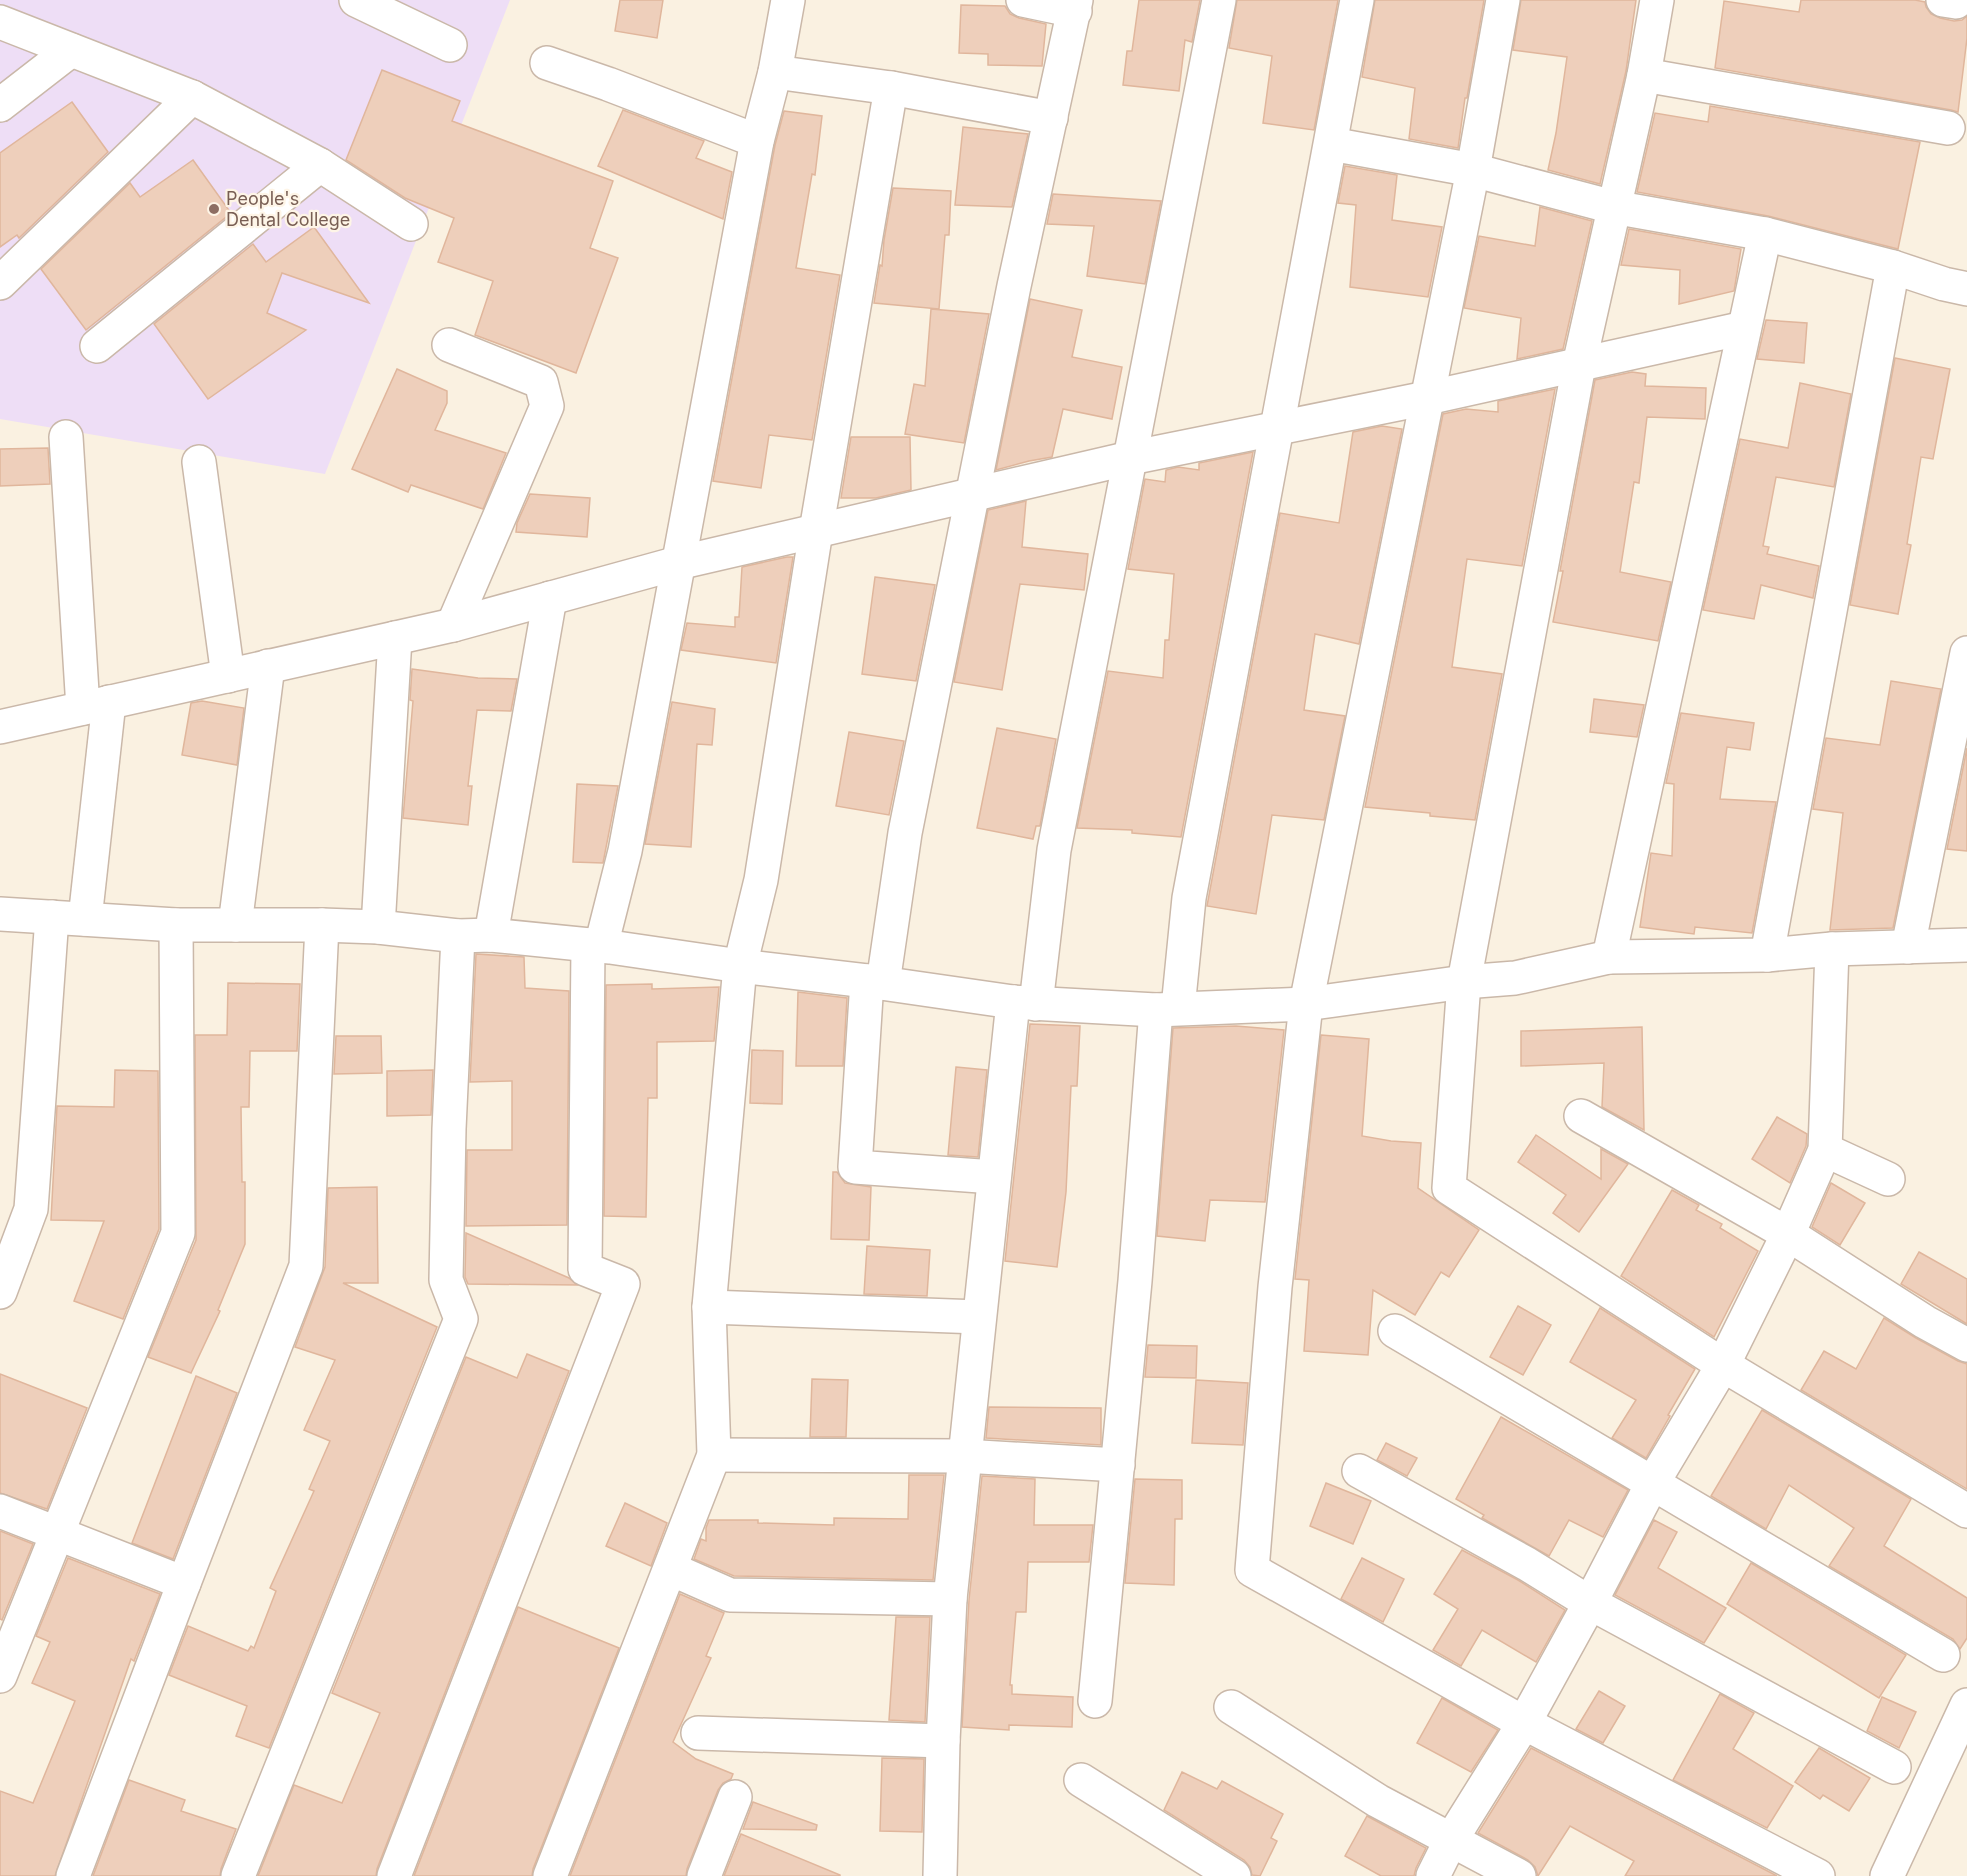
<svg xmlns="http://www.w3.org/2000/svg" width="1967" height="1876" font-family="Inter,sans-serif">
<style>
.education{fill:#eedef6}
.building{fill:#eecfbb;stroke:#e0b69c;stroke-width:1.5}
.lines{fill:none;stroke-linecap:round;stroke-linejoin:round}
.minor-casing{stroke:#cab8a9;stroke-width:36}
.minor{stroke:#fff;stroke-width:33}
.education-dot{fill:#8d6e63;stroke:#fef5e7;stroke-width:2}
.labels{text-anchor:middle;stroke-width:4.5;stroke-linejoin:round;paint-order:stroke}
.education-label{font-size:18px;fill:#785e54;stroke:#fef5e7;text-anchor:start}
</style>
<rect width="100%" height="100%" fill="#faf1e1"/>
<path class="education" d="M0,0H510L325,474L0,419Z"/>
<g class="building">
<path d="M620,0H663L657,38L615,31Z"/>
<path d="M1139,0H1200L1192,42L1185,40L1179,91L1123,85L1127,51H1132Z"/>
<path d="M1237,0H1338L1314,130L1263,123L1272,56L1229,48Z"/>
<path d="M1375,0H1484L1467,98H1465L1458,148L1409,139L1415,88L1362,77Z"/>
<path d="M1521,0H1636L1626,71L1600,184L1548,170L1556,133L1567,57L1513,50Z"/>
<path d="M1801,0H1915L1925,2L1926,7L1931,14L1940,18L1954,21L1962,20L1967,16V38L1958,112L1951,110L1715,68L1724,1L1799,12Z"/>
<path d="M961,5L1005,6L1010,14L1019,18L1046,24L1042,66L988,65V54L959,53Z"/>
<path d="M382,70L460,101L452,121L613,181L590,248L618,258L576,373L475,335L493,281L438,262L454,218L405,198L346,160Z"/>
<path d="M72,102L108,152L19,238L17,235L0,247V153Z"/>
<path d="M1710,106L1920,142L1898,249L1768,216L1637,192L1655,113L1708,122Z"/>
<path d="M623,110L704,141L696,158L732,172L723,219L598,166Z"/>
<path d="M784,111L822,116L815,175L812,174L796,268L840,275L812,440L769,435L761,488L713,481L775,145Z"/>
<path d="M963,127L1028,134L1012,207L955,205Z"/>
<path d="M193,160L231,213L86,330L41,269L130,183L140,197Z"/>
<path d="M1345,166L1397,175L1392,220L1442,227L1428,297L1350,287L1356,205L1338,203Z"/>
<path d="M893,188L951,191L949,235H945L939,309L874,303L880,265L882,266L884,240Z"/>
<path d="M1053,194L1161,201L1145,284L1087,276L1094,226L1047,224Z"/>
<path d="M1540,207L1592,221L1563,349L1517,359L1521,318L1464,308L1479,236L1535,246Z"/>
<path d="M314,227L369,303L282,273L267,313L306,330L208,399L154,324L253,244L266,262Z"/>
<path d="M1629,229L1741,249L1734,291L1679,304L1680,270L1621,265Z"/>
<path d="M1030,299L1082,310L1072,357L1122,367L1112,419L1063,409L1052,457L1029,461L996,470Z"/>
<path d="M931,309L989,314L964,443L905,434L914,384L925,386Z"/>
<path d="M1766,320L1807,323L1804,363L1757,359Z"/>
<path d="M1895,358L1950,369L1933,459L1921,457L1907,544L1911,545L1898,614L1850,605Z"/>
<path d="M397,369L447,391V403L435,430L506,453L483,509L411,485L408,492L352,469Z"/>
<path d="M1632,372L1646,374L1645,386L1706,388L1705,419L1647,417L1639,483L1634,482L1620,572L1671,582L1658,641L1553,622L1563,571H1560L1595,380Z"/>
<path d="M1800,383L1851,394L1834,487L1776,477L1763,546L1769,547L1767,554L1819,566L1813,598L1761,585L1754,619L1703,610L1740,439L1788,448Z"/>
<path d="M1555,389L1522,566L1467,559L1452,667L1502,674L1475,820L1430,816V813L1365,807L1443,414L1466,409L1498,412V401Z"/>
<path d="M1382,426L1402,429L1359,644L1315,634L1304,710L1345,716L1324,820L1272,815L1256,914L1207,906L1280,513L1339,523L1353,432Z"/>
<path d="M851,437H910L911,490L876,498H841Z"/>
<path d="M48,448L50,484L0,486V449Z"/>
<path d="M1253,452L1181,837L1132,833V830L1077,828L1108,671L1163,678L1165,640H1169L1174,574L1128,569L1145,479L1165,482L1166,470L1178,467L1199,470V463Z"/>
<path d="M530,494L590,498L587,537L516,532L517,523Z"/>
<path d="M1026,501L1022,547L1088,554L1084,590L1020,584L1002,690L954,682L988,510Z"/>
<path d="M787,557H793L776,663L681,650L687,623L735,627V617H739L742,567Z"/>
<path d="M875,577L935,585L916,681L862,674Z"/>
<path d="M412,669L478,678L517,679L511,711L477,710L468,786H472L468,825L403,818L413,701L410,700Z"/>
<path d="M1891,681L1941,689L1893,928L1830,930L1843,813L1813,809L1826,738L1880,745Z"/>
<path d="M1594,699L1644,705L1637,737L1590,732Z"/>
<path d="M202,701L244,708L237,765L182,755L191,703Z"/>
<path d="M672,702L715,709L712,745L697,744L691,847L645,844Z"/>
<path d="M1681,713L1754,723L1750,750L1727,747L1720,799L1776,802L1752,933L1695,927L1694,934L1640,927L1651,853L1672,856L1674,784L1666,783Z"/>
<path d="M997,728L1056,739L1040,826H1036L1033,839L977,828Z"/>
<path d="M849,732L904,741L889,815L836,806Z"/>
<path d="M1967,748V851L1947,849Z"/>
<path d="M577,784L618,786L603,863L573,862Z"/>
<path d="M476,954L524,957L525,988L569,991L567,1225L466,1226L467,1150H512V1081L470,1082Z"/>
<path d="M228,983L300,984L297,1051H250L249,1107H241L242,1182H245V1244L218,1310L220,1311L191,1373L148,1357L196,1240L195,1035H227Z"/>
<path d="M652,984V989L719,987L714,1041L657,1042V1098H648L646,1217L604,1216L606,985Z"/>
<path d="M798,992L847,998L843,1066H796Z"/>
<path d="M1030,1024L1080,1026L1077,1086H1071L1066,1192L1057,1267L1005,1261Z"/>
<path d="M1236,1026L1284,1030L1265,1202L1210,1200L1205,1241L1157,1236L1173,1028Z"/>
<path d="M1642,1027L1644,1130L1602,1107L1604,1063L1521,1066V1031Z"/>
<path d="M1321,1035L1369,1039L1362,1136L1391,1141L1421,1143L1418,1188L1479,1230L1449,1277L1441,1272L1415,1315L1373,1290L1368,1355L1304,1351L1309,1280L1295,1279Z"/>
<path d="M336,1036H381L382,1073L334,1074Z"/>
<path d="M752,1050L783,1051L782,1104L750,1103Z"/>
<path d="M956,1067L987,1070L978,1157L948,1155Z"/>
<path d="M115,1070L158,1071L159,1229L123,1319L74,1301L104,1221L51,1220L57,1106L114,1107Z"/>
<path d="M433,1070L431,1115L387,1116V1071Z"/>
<path d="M1777,1117L1807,1134L1806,1146L1790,1183L1752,1159Z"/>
<path d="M1536,1135L1601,1179V1149L1628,1164L1579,1232L1553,1213L1566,1195L1518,1162Z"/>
<path d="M833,1172H837L845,1183L871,1187L869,1240L831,1239Z"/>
<path d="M1831,1183L1865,1203L1840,1245L1812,1227Z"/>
<path d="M377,1187L378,1283H343L437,1327L269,1748L236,1736L247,1706L169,1675L188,1626L248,1651L251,1646L254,1648L276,1591L270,1588L314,1491L309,1489L330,1441L304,1430L335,1360L295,1347L325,1267L328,1188Z"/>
<path d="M1672,1190L1699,1205L1696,1210L1722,1224L1720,1228L1758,1251L1714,1337L1621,1276Z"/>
<path d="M466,1233L569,1278L577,1285L468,1284L465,1277Z"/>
<path d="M867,1246L930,1250L927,1296L864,1294Z"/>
<path d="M1919,1252L1967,1279V1324L1901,1284Z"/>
<path d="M1518,1306L1551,1325L1523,1375L1490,1357Z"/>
<path d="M1600,1308L1695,1369L1668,1415L1670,1416L1646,1458L1612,1438L1636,1400L1570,1362Z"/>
<path d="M1884,1318L1916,1338L1958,1361L1967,1364V1489L1801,1390L1824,1351L1856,1369Z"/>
<path d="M1148,1345L1197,1346L1196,1378L1145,1377Z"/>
<path d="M527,1354L569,1371L377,1869L376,1876H258L294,1785L342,1803L380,1713L332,1693L466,1357L517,1378Z"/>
<path d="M0,1374L87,1408L47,1509L0,1493Z"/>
<path d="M196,1376L237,1393L173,1559L132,1543Z"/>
<path d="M812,1379L848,1380L846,1437H810Z"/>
<path d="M1196,1380L1248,1383L1243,1445L1192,1443Z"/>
<path d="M989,1407L1101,1408V1445L986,1438Z"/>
<path d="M1762,1410L1911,1499L1884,1546L1967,1598V1638L1960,1649L1953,1639L1829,1566L1854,1528L1789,1485L1766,1529L1711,1496Z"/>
<path d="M1501,1417L1628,1490L1603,1537L1569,1520L1549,1556L1482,1518L1484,1515L1456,1499Z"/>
<path d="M1386,1443L1417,1458L1407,1476L1377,1460Z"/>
<path d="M909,1475H944L933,1580L734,1576L694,1559L701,1539L706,1541V1528L709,1520H758V1523L834,1525V1518L908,1519Z"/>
<path d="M982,1476L1035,1479L1034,1525H1093L1089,1562H1028L1026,1612H1016L1010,1685H1012V1694L1073,1697L1072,1727L1009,1725V1730L962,1727L969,1600Z"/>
<path d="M1135,1479L1182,1480V1519H1175L1174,1585L1125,1583Z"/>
<path d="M1326,1483L1371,1501L1353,1544L1310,1526Z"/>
<path d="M625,1503L667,1523L651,1566L606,1546Z"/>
<path d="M1654,1520L1677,1532L1658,1568L1726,1608L1704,1643L1615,1595Z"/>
<path d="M0,1531L33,1544L2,1620L0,1619Z"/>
<path d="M1462,1550L1518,1580L1565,1610L1536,1662L1482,1630L1461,1666L1433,1650L1458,1609L1434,1594Z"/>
<path d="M68,1558L160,1594L134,1661L131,1659L55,1876H0V1791L33,1803L75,1701L32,1683L50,1642L36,1636Z"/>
<path d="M1362,1558L1404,1579L1383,1622L1341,1599Z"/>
<path d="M1751,1563L1906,1655L1879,1698L1727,1604Z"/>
<path d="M680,1594L724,1613L706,1656L711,1658L673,1742L696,1759L733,1774L731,1779L723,1783L718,1790L687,1869L686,1876H570Z"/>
<path d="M518,1607L619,1648L533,1869L532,1876H414Z"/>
<path d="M896,1617H930L925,1722L889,1720Z"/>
<path d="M1599,1691L1625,1706L1603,1743L1576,1729Z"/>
<path d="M1720,1694L1754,1713L1733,1749L1793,1786L1767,1828L1673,1780Z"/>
<path d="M1882,1697L1916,1712L1899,1748L1867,1731Z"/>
<path d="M1442,1698L1498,1730L1471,1772L1417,1743Z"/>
<path d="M1531,1748L1777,1876H1625L1634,1861L1570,1826L1538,1876L1535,1867L1528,1860L1478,1833Z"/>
<path d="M1819,1748L1870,1778L1849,1811L1823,1795L1820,1799L1795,1782Z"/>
<path d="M882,1758L924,1759L922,1832L880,1831Z"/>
<path d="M1182,1772L1217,1789L1222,1781L1283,1814L1271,1838L1277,1841L1260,1876L1252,1875L1250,1867L1244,1860L1164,1810Z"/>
<path d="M129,1780L185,1800L181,1811L236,1829L221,1869L220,1876H93Z"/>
<path d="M753,1802L817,1825L816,1830L743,1829Z"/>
<path d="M1367,1816L1426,1848L1416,1868L1414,1876H1381L1345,1856Z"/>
<path d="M741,1834L840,1875V1876H724Z"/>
</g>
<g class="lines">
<defs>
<g id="minor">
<path d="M356,0L450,45"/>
<path d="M1023,0L1075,11"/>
<path d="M1503,0L1473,170L1306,1004L1275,1287L1252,1570L1524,1723L1818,1876"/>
<path d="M1657,0L1644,75L1579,365L1464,982L1449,1188L1723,1365L1967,1511"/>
<path d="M1943,0L1956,2"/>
<path d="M0,22L192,97L320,165L411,224"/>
<path d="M547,63L608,84L757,141"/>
<path d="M1644,75L1948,128"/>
<path d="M891,88L1051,118"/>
<path d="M0,105L71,50"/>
<path d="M1331,144L1473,170L1613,207L1765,234L1893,267L1944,284L1967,289"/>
<path d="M0,283L192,97"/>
<path d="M449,345L541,382L547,406L453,625"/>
<path d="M97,346L320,165"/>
<path d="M66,437L83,708"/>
<path d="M199,462L228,676"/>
<path d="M0,727L453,625L678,563L1130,458L1427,398L1744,328"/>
<path d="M0,914L176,925H322L378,927L458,936L491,935L610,947L740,966L867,981L1013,1002L1156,1010L1306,1004L1464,982L1515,978L1609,957L1767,955L1832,949L1967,945"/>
<path d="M85,919L109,702"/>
<path d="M235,925L268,666"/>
<path d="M378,927L395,638"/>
<path d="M491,935L550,598"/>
<path d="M601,946L625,851L757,141L775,72L788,0"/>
<path d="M1908,947L1967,653"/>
<path d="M1767,955L1893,267"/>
<path d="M1609,957L1765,234"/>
<path d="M867,981L855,1167L994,1177"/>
<path d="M883,983L905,833L1014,286L1076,0"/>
<path d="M1036,1004L1054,850L1219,0"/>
<path d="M1178,1008L1189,898L1357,0"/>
<path d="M1581,1116L1788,1234L1925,1322L1967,1345"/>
<path d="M1825,1150L1888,1179"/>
<path d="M0,1292L31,1209L52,917"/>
<path d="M709,1307L979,1317"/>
<path d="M1395,1331L1943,1655"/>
<path d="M714,1455L964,1456L1118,1465"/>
<path d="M1359,1471L1527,1564L1590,1603L1894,1767"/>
<path d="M0,1511L184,1583"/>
<path d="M671,1569L730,1595L950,1599"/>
<path d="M0,1676L178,1233L176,925"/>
<path d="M1095,1701L1135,1281L1156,1010"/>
<path d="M1231,1707L1378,1801L1519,1876"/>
<path d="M698,1733L943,1741"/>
<path d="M1081,1780L1234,1876"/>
<path d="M73,1876L184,1583L306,1266L322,925"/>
<path d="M238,1876L461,1319L446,1280L449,1129L458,936"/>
<path d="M394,1876L623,1284L585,1269L588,945"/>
<path d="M550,1876L714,1455L709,1307L740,966L761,880L816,531L891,88L775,72"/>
<path d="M704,1876L735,1797"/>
<path d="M940,1876L943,1741L950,1599L1013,1002"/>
<path d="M1433,1876L1451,1840L1524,1723L1590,1603L1652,1484L1723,1365L1788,1234L1825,1150L1832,949"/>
<path d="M1887,1876L1967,1705"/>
</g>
</defs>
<use href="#minor" class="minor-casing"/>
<use href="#minor" class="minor"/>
</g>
<circle class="education-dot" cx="214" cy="209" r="6"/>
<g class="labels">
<g class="education-label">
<text x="226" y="205">People's<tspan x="226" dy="21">Dental College</tspan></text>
</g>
</g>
</svg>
